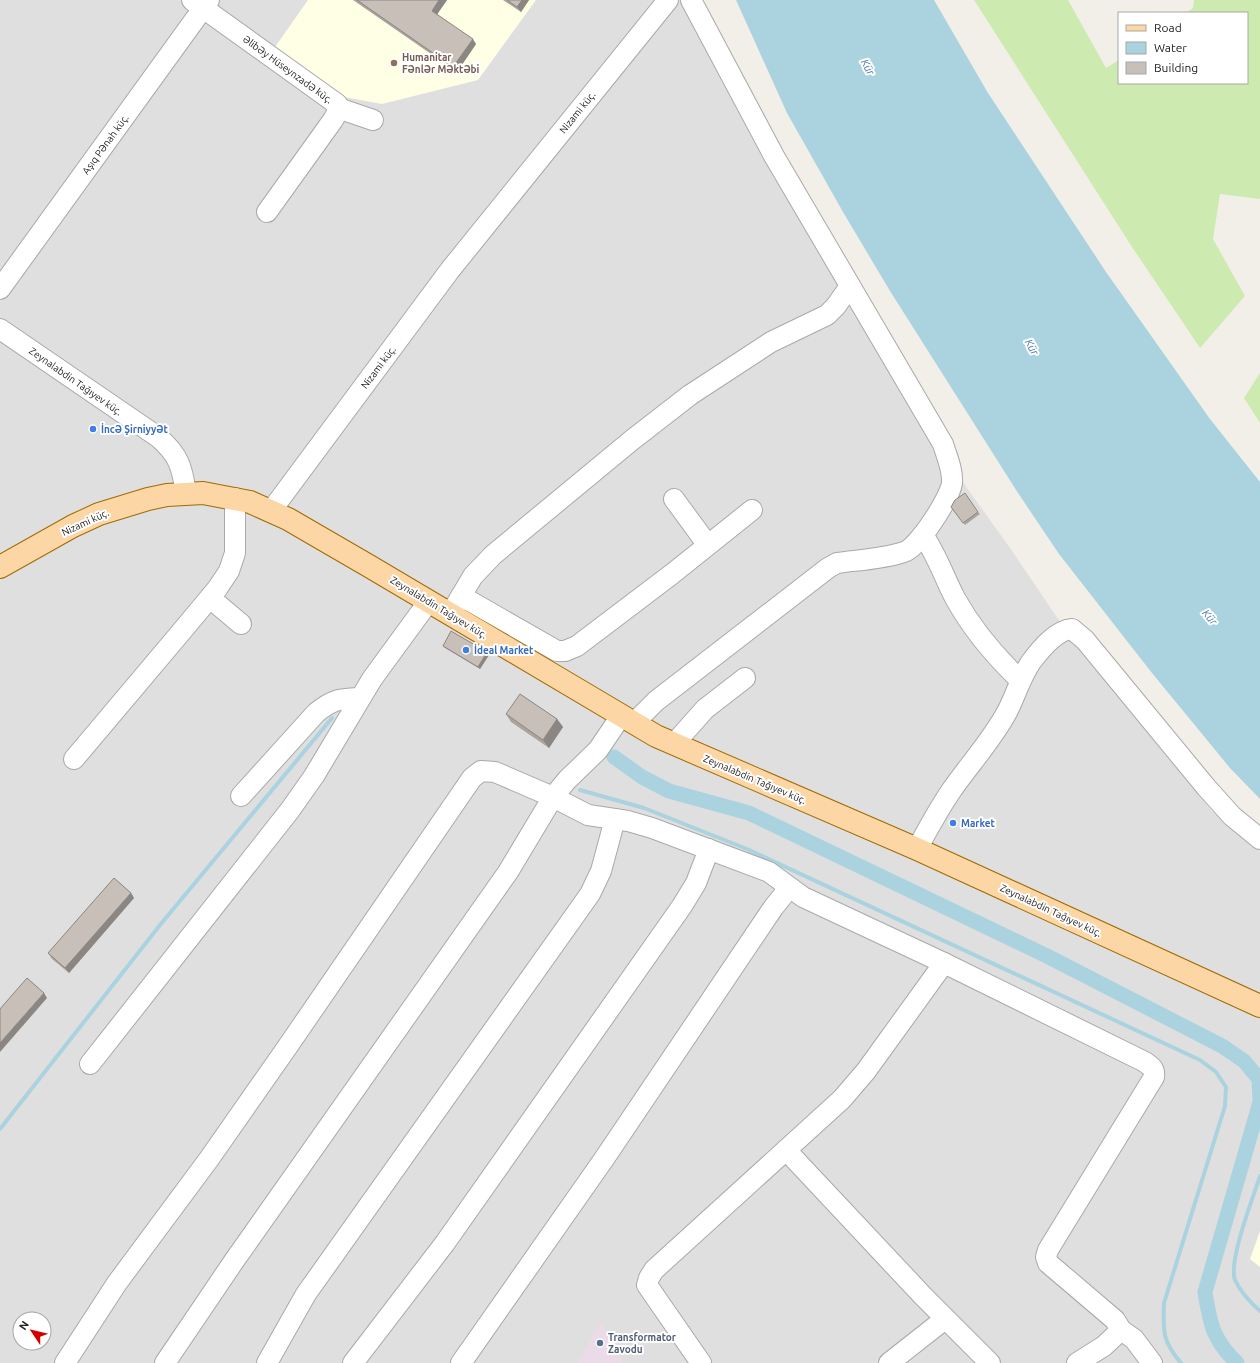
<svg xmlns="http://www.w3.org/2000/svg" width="1260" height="1363" font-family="Ubuntu,sans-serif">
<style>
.residential{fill:#e0dfdf;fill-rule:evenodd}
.industrial{fill:#ebdbe8}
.education{fill:#ffffe5}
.grass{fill:#cdebb0}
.water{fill:#aad3df}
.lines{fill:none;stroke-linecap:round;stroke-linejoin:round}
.stream{stroke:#aad3df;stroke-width:4}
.canal{stroke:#aad3df;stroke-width:15}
.minor-casing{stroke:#a9a9a9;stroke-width:22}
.major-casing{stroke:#a06b00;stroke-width:24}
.minor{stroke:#fff;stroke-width:20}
.major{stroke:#fcd6a4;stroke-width:22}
.wall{fill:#aba49e}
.shaded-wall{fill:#8b8681}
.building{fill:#c7bfb8;stroke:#8b8681}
.education-dot{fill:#8d6e63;stroke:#fff;stroke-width:1.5}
.shop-dot{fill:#3f7fe0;stroke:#fff;stroke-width:1.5}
.service-dot{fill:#5c6f8a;stroke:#fff;stroke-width:1.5}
.labels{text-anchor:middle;stroke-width:4;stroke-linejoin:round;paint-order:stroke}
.education-label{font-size:10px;font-weight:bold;fill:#785e54;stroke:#fff;text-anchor:start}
.street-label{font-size:10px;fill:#222;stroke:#fff}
.shop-label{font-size:10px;font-weight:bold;fill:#366cbe;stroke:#fff;text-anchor:start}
.service-label{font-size:10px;font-weight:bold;fill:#4e5e75;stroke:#fff;text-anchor:start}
.water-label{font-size:11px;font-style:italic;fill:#4a7aab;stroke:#fff}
</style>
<rect width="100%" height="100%" fill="#f2efe9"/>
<path class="residential" d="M0,0H680L773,176L934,442L1010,548L1077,647L1212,811L1260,850V1363H0ZM20,1319H44V1343H20Z"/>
<path class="industrial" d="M601,1322L623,1363H577Z"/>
<g class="education">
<path d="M308,0H536L478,80L382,104L344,97L275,47Z"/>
<path d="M1260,1231V1267L1250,1259Z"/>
</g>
<g class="grass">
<path d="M974,0H1068L1106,68L1119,60V83H1247V13H1186L1193,8L1194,0H1260V199L1220,194L1213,239L1245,296L1200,348L1132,247Z"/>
<path d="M1260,373V423L1244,398Z"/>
</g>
<path class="water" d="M736,0H934L988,93L1106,272L1210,419L1260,482V799L1230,768L1152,673L1059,554L1018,493L890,291L843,212L787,113Z"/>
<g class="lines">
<g class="stream">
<path d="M580,790L644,808L747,849L1200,1060L1216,1072L1226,1087L1225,1106L1164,1303C1163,1331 1162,1341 1181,1363"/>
<path d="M0,1129L160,925L332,718"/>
<path d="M1260,1176C1253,1198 1228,1261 1235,1280C1240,1291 1251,1303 1260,1311"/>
</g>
<path class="canal" d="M614,757L642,777L669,791L749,813L1047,956L1222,1046L1244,1061L1259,1079L1260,1102L1205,1292C1210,1324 1213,1340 1237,1363"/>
<defs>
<g id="minor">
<path d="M192,0L337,104V113L333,120L267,212"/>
<path d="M338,108L373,120"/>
<path d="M0,289L209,0"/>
<path d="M0,329L158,437C179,455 182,467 186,493"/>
<path d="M674,499L707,544"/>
<path d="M271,511L450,270L668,0"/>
<path d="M923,535C937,555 944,577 955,598C972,629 995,656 1020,680"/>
<path d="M461,596L557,651H565L577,646L672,574L752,510"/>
<path d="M210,598L241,624"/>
<path d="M451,613L473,576L493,555L632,440L690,395L771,342L827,315L836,306L850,286"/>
<path d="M634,723L656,701L828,568L837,563C859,560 883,559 904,552C918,548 950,498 952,483C953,470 947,457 943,444L774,156L691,0"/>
<path d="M674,744L705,709L745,678"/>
<path d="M74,759L187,625L217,589L229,571L235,553V498"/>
<path d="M241,796L316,713C333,699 339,699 360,698"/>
<path d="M917,849C928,829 938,810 951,791C969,765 992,740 1007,712C1016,695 1020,678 1031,662C1040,650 1056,630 1072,629L1085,640L1206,787L1232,816L1260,839"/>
<path d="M90,1064L290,810L314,776L372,679L429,601"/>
<path d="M786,1150L923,1296L990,1363"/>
<path d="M1121,1330L1134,1339L1152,1363"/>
<path d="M65,1363L117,1283L209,1159L288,1046L472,778L481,771L495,772L553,797L588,815L628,821L652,828L769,872L803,897L944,963L1145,1062C1152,1067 1155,1069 1154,1077L1048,1250L1046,1257L1048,1263L1115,1320L1121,1330L1104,1346L1077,1363"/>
<path d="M165,1363L234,1261L508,872L553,797L567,780L598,750L621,716"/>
<path d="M267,1363L306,1294L590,894L601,871L615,819"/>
<path d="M353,1363L445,1243L682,906L696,883L709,849"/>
<path d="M461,1363L604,1159L773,908L789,888"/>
<path d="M701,1363L647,1285L649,1278L654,1270L842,1099L866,1071L944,963"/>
<path d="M889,1363L945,1319"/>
</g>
<path id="major" d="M0,567L73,526L99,514L148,499L167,495L203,493L250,502L288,519L369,566L656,736L917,849L1260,1006"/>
</defs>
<use href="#minor" class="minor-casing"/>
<use href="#major" class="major-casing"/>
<use href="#minor" class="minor"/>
<use href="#major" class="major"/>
</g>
<g class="wall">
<path d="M353,0H447L437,14L476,44L457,72Z"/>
<path d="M503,0H529L521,12Z"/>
<path d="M951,507L978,512L980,514L965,525Z"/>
<path d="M443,646L489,655L480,669L445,648Z"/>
<path d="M506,714L557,719L563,727L549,748L511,722Z"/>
<path d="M131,893L134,898L69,973L52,959L48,953Z"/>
</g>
<g class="shaded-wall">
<path d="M439,0H447L436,16L432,11Z"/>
<path d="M522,0H529L521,12L517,7Z"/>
<path d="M473,39L476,44L457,72L453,67Z"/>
<path d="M487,652L489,655L480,669L478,667Z"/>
<path d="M557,719L563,727L549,748L543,740Z"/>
<path d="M131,893L134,898L69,973L65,968Z"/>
<path d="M44,993L47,998L0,1052V1043Z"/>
</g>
<g class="building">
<path d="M357,0H439L432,11L473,39L453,67Z"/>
<path d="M507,0H522L517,7Z"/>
<path d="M965,493L978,512L963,523L951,507L955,500Z"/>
<path d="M451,631L487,652L478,667L443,646Z"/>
<path d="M520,694L557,719L543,740L506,714Z"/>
<path d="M114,878L131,893L65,968L48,953Z"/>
<path d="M27,978L44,993L0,1043V1009Z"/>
</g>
<circle class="education-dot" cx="394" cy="63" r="4"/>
<g class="shop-dot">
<circle cx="93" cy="429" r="4"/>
<circle cx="466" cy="650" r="4"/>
<circle cx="953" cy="823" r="4"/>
</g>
<circle class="service-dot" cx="600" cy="1343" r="4"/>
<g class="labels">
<g class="education-label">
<text x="402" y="61">Humanitar<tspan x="402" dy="12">Fənlər Məktəbi</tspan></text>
</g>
<g class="street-label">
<text transform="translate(288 69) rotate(36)" y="4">Əlibəy Hüseynzadə küç.</text>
<text transform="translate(577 112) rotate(-51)" y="4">Nizami küç.</text>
<text transform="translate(105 144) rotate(-54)" y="4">Aşıq Pənah küç.</text>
<text transform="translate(378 367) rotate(-53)" y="4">Nizami küç.</text>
<text transform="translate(76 381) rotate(35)" y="4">Zeynalabdin Tağıyev küç.</text>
<text transform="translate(85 522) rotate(-25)" y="4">Nizami küç.</text>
<text transform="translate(439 607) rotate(31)" y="4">Zeynalabdin Tağıyev küç.</text>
<text transform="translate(755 779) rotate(23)" y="4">Zeynalabdin Tağıyev küç.</text>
<text transform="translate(1051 910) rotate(25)" y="4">Zeynalabdin Tağıyev küç.</text>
</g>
<g class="shop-label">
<text x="101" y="433">İncə Şirniyyət</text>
<text x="474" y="654">İdeal Market</text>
<text x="961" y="827">Market</text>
</g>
<g class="service-label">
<text x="608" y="1341">Transformator<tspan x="608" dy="12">Zavodu</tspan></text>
</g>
<g class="water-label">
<text transform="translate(868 67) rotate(60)" y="4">Kür</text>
<text transform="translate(1032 347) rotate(60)" y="4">Kür</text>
<text transform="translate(1210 617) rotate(50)" y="4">Kür</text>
</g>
</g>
<rect x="1118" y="12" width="130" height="72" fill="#ffffff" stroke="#a7a7a7"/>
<rect x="1126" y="25" width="20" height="6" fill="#fcd6a4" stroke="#a7a7a7"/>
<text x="1154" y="32" font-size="12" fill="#222222">Road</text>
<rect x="1126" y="42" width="20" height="12" fill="#aad3df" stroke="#a7a7a7"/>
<text x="1154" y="52" font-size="12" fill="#222222">Water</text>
<rect x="1126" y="62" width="20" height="12" fill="#c7bfb8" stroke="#a7a7a7"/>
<text x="1154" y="72" font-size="12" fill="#222222">Building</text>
<g transform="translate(32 1331) rotate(305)"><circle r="19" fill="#ffffff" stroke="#a7a7a7"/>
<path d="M0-3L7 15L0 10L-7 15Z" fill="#d40000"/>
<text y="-6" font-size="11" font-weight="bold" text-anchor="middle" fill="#222222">N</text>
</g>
</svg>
